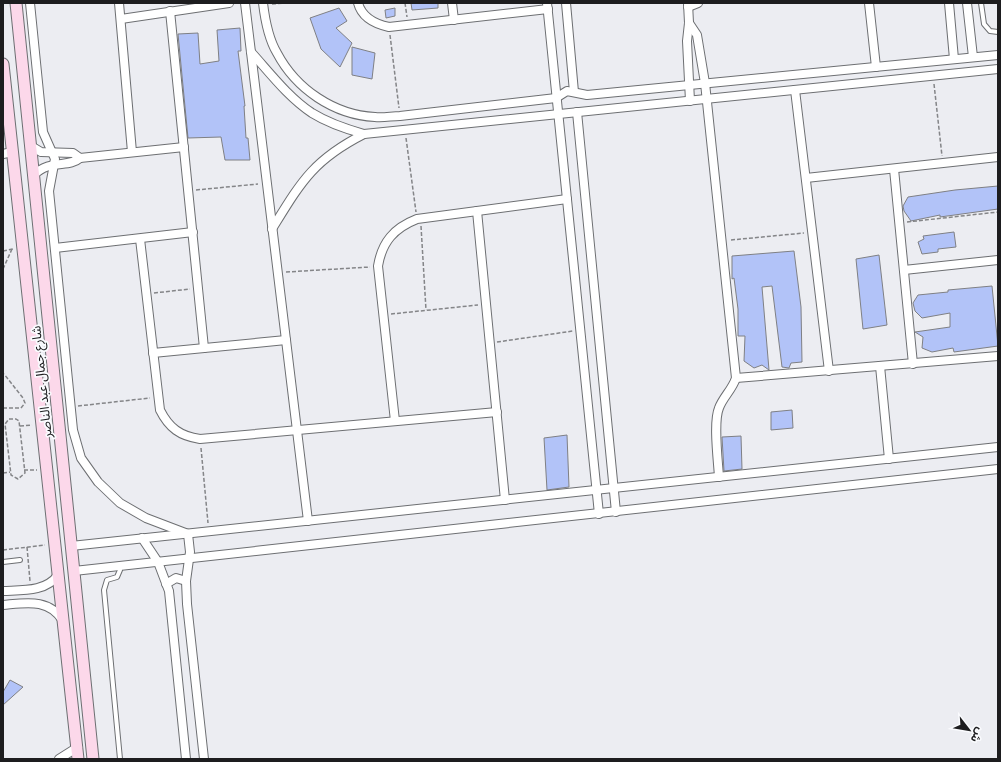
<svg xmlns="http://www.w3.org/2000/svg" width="1001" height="762" font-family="'Space Grotesk','Noto Sans Arabic',sans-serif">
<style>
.building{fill:#b2c3f8;stroke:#7f8084}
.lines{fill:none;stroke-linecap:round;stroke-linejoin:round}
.service-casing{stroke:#6d6f72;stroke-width:6}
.minor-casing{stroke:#6d6f72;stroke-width:10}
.secondary-casing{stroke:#6d6f72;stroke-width:13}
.path{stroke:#848588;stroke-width:1.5;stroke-dasharray:4 2;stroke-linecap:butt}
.service{stroke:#fff;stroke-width:4}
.minor{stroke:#fff;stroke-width:8}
.secondary{stroke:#fcd8ea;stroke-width:11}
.labels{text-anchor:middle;stroke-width:3.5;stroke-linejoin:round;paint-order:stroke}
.street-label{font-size:13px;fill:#1d1d1f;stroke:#fafbfe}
</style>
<rect width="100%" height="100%" fill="#ecedf2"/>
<g class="building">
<path d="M411,3H438V8L412,10Z"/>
<path d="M339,8L347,21L336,28L352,43L340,67L321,49L310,18Z"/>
<path d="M395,8V16L386,18L385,10Z"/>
<path d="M240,28L241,51H238L245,106H244L246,138H248L250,160H225L221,137L188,138L178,34L198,33L200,64L219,61L217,30Z"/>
<path d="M352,47L375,53L372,79L352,75Z"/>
<path d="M998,186V209L940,217V215L911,221L904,211L903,206L908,197L955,190Z"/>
<path d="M954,232L956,247L938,249V252L922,254L918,242L924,239L923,236Z"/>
<path d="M794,251L801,307L802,362L791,363L789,368L782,367L772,286L762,287L769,370L762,365L754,368L744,361L745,336H738V309L734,278L732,279V256Z"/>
<path d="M879,255L887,325L863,329L856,259Z"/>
<path d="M992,286L998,346L954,352L953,348L932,352L922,348L923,337L915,332L950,327V313L922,318L915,311L913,303L918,295L948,292V290Z"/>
<path d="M792,410L793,428L771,430V412Z"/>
<path d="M567,435L569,487L547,490L544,438Z"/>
<path d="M741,436L742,469L724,471L722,437Z"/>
<path d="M10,680L23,687L3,705V692Z"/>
</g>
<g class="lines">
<defs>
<g id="service">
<path d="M981,3L984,24L990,31L998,32"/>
<path d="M3,562L20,560"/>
<path d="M119,566L120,570L117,577L107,580L104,590L120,759"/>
</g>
<g id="minor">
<path d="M30,3L43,132L55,159L49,191L73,430L81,458L98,482L120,503L146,518L188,534L190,552L186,581L187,604L204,759"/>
<path d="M119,3L132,152"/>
<path d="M245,3L308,521"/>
<path d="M263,3C265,20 268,38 277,53C296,89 334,115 375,117C383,118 392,116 400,116L556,98L567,91L587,95L998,55"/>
<path d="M358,3C362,18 375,24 389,27L548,9"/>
<path d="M452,3L454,20"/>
<path d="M547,3L599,514"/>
<path d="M566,3L574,92"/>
<path d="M688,3L689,23L687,41L690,101"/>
<path d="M869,3L876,67"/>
<path d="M949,3L954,59"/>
<path d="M967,3L973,57"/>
<path d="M688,7L698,3"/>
<path d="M170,11L204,348"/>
<path d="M121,19L229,3"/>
<path d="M689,23L697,35L705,83L736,378C732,390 723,397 719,408C713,422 718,460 719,477"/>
<path d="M251,52C270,73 288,97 312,113C328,123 346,129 364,134"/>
<path d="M795,90L829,371"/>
<path d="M577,112L616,512"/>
<path d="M31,146L41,152L73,153L80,158"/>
<path d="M3,154L12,152"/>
<path d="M894,169L913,364"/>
<path d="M34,175C49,159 69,168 80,158L184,147"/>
<path d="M806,178L998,157"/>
<path d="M477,211L505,500"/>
<path d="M272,229C301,182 313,160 364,134L998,69"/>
<path d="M140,239L160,410C169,428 180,436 200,439L497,412"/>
<path d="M55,248L193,232"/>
<path d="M904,270L998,260"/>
<path d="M153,353L286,340"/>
<path d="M880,366L889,459"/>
<path d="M736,378L998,356"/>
<path d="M395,421L378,266C382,242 394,228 417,219L567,199"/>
<path d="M142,538L158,562L169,591L186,759"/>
<path d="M71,546L998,447"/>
<path d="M74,571L998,469"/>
<path d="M166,584L176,578L186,581"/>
<path d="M3,591C22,590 46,592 58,575"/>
<path d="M3,605C26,603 49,598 63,621"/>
<path d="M59,759L78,747"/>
</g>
<g id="secondary">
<path d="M16,3L93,759"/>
<path d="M3,64L78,759"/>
</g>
</defs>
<use href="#service" class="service-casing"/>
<use href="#minor" class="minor-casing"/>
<use href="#secondary" class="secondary-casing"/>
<g class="path">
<path d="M405,3L407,17"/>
<path d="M272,4L284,3"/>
<path d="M390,35L399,108"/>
<path d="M934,84L942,156"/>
<path d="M406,138L416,212"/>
<path d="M196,190L258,184"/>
<path d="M907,222L998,212"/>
<path d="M421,226L426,310"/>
<path d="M731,240L804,233"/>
<path d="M3,251L13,249"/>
<path d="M3,269L12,249"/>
<path d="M286,272L370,267"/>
<path d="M154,293L190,289"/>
<path d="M391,314L478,305"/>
<path d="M497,342L573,331"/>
<path d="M3,369V375"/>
<path d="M78,406L150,398"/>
<path d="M3,408H21L25,403L23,398L4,374"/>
<path d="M9,419H16L19,421L25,473L18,479L11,475L5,424Z"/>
<path d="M20,426L32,425"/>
<path d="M201,448L208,523"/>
<path d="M24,470H37"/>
<path d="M3,473L10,472"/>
<path d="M27,547L30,581"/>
<path d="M3,550L45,545"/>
</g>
<use href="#service" class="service"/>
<use href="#minor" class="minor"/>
<use href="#secondary" class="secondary"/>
</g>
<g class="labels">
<g class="street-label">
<text transform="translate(41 382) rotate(-96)" y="5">شارع جمال عبد الناصر</text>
</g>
</g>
<rect width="1001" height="762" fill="none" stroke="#1d1d1f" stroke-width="8"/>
<g transform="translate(969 730) rotate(121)" stroke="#fafbfe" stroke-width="3" paint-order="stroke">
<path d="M0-3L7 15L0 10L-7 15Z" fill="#1d1d1f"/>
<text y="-6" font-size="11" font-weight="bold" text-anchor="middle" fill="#1d1d1f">ش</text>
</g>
</svg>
